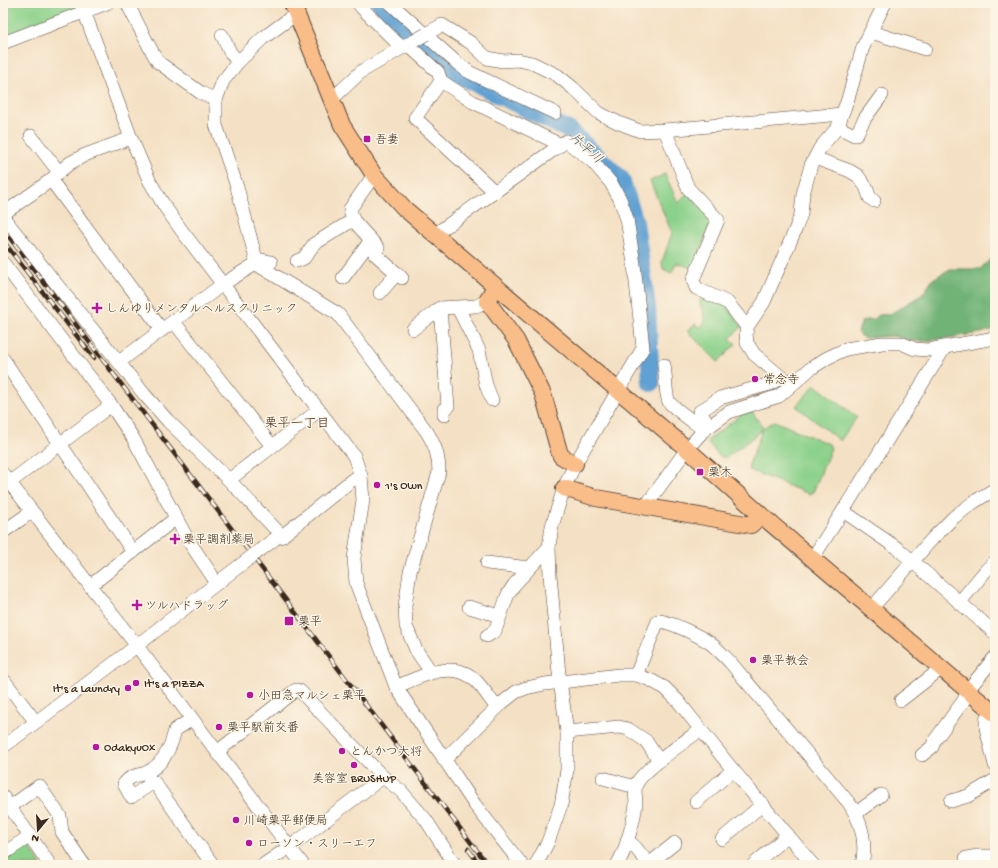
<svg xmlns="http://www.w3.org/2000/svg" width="998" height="868" font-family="'Gochi Hand','Klee One',sans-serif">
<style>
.green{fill:#8cd18b;stroke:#647e54}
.forest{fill:#71b377;stroke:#566e4a}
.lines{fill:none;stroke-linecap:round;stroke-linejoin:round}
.river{stroke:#60a0d2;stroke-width:18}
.minor-casing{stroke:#574537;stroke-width:14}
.major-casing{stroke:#574537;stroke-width:18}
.minor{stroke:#fff;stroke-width:13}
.major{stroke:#f9bd89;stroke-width:16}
.rail-casing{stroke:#3b2a1e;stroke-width:4.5}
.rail{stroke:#fcf5e5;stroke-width:3;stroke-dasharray:9;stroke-linecap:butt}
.minor-bridge-casing{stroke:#574537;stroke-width:14;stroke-linecap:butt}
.minor-bridge{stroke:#fff;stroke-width:13}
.poi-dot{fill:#b5179e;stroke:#fcf5e5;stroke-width:1.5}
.labels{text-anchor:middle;stroke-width:3;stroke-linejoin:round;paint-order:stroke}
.poi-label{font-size:12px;fill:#3b2a1e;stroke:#fcf5e5;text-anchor:start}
.water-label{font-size:13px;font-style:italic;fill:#4a5966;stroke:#fcf5e5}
.neighbourhood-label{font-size:13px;fill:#3b2a1e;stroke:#fcf5e5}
</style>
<rect width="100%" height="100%" fill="#fcf5e5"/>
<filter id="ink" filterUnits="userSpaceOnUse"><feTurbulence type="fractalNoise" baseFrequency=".025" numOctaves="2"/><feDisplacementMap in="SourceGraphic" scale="8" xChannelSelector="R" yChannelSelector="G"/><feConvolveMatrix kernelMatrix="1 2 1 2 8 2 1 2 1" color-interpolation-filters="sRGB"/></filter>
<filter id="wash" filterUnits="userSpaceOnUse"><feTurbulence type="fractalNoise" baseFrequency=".012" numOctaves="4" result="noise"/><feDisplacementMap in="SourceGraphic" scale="16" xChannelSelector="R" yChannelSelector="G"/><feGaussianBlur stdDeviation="0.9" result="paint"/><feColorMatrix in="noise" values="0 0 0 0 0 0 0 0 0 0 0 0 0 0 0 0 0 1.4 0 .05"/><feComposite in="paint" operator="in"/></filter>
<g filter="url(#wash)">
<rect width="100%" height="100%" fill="#f4e0c4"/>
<g class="green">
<path d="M3,3H75L76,7L74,13L3,40Z"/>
<path d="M665,174L678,203L687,193L713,219L693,268L676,263L672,273L663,269L662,262L672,233L650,181Z"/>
<path d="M705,294L723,301L742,327L730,338L736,344L718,362L687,331L695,324L699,327L704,324V316L699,301Z"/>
<path d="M815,385L857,417L840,441L796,406Z"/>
<path d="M752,412L763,427L760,432L726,458L719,456L707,441L742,414Z"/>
<path d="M774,421L829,444L831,448L813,492L809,494L749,470L748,467L763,428Z"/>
<path d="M28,845L41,865H3V859Z"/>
</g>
<path class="forest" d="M995,255V329L981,333L926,341H914L893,336L863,338L858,332L862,321L873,319L879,315L890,314L923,294L933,279L950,269H980Z"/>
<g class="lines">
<path class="river" d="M380,3L431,54L456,73L570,131L621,179L635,222L647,307L651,383"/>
</g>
</g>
<g filter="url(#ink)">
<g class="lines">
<defs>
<g id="minor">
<path d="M81,3L131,138L150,182L165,207L182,231L354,456L361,476L363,500L354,558L356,583L396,687L475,805L522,865"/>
<path d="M127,3L149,46L158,62L201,93L216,100"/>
<path d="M358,3L362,8L402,48"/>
<path d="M390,3L458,64L469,72L555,113"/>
<path d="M296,14L263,38L238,62L223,81L216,100V125L237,187L257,263L261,267L338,314L427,432C435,445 439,456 439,472L410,572L405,606L406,626L416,650L431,672"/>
<path d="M871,32L925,49"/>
<path d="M426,34L442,25L471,43L487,58L503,61L518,60L532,63L557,75L573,88L599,113L619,123L640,131L665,130L842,114L847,102L863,47L885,3"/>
<path d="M222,35L230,52L238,62"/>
<path d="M3,43L107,3"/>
<path d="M407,44L438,72L441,81"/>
<path d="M331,100L362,71L414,41"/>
<path d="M842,114L838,127L820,148L815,158L850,171L858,176L866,187L870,198L874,201"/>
<path d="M838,127L854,135H856L865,118L882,95"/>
<path d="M665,130L688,188L718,220L693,280L696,288L728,303L747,327"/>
<path d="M31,136L59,172"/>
<path d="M374,175L350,209L353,220L378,248L375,254L402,278"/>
<path d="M51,180L162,330"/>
<path d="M495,192L415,118L441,81L473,102L561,145"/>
<path d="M3,214L51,180L59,172L70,163L85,155L131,138"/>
<path d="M3,217L144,394L168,421L229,480L282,536"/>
<path d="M434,235L566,141L592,161L611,183L620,199L627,219L634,264L643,348L575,464L564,488L552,526L549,547L550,575L559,673L567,732V770L561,805L548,842L536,865"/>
<path d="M297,261L304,258L314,244L353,220"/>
<path d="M3,263L111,405L133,438L188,540L217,583"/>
<path d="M343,278L371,240"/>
<path d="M380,293L397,273"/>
<path d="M440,308L448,407L444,409V415"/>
<path d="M458,308L479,350L486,385L492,400"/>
<path d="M174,322L272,446"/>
<path d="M413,329L440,308L476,306L487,301"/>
<path d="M3,359L133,552"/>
<path d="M119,362L223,284L257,263L262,260L271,262"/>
<path d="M664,365C666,374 665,395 669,402C671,406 699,426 704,430"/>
<path d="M793,383L781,377L754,354L747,343L746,334L747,327L764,302L796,228L801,214L803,194L811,165L815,158"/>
<path d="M710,426L699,412L720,398L770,384L781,377"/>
<path d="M3,474L137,646L303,865"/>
<path d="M229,480L319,410"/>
<path d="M9,483L111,405"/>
<path d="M645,507L687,449L704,430L729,412L779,396L810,369L827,358L846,349L882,343H901L915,349L928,350L995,338"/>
<path d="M843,511L897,548L995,633"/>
<path d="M3,532L31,512"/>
<path d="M276,538L282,536L352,480L361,476"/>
<path d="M812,559L843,511L945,347"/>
<path d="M487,563L529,568"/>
<path d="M90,586L176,518"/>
<path d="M959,603L987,569L995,562"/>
<path d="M469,607L500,616"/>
<path d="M871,609L932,539L954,517L974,502L995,489"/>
<path d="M487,636L495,631L508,594L514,585L549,547"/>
<path d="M636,675L658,621C670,621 699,636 710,643C717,648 724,656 730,662L849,803C862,822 867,842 862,865"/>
<path d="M3,679L35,721"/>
<path d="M396,687C419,677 454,658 476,681C484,689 490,699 497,708"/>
<path d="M901,700L942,668"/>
<path d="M990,709L986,720V728L995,765"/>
<path d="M192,719L175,730C171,748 162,767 143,774C134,776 130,776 124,784L131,797L154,782L213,865"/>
<path d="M567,732L619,727L628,729L646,741L659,761"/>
<path d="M3,747L126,654L221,580"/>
<path d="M217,752L293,692L296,690L300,691L383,777L401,791L426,820L455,865"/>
<path d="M922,755L932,747L935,740L964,700L968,690L995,657"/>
<path d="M444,760L502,703L516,692L526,688L545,684L619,675H636L650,680L665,688L678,701L733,770L813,865"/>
<path d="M603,778L635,787"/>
<path d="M3,797L50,865"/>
<path d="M951,801L968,796L995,780"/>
<path d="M696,802L733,770"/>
<path d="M10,807L39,786L60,816L62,832L84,865"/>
<path d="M856,813L881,795"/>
<path d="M722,839L763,804"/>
<path d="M627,840L635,847L650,865"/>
<path d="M3,854L30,836"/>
<path d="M966,858L976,856H995"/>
<path d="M649,864L675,843"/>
<path d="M263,865L298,841L383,777"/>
<path d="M617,865C626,851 634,820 636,804C636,798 634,791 636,785C641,771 687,740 700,730"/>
<path d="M753,865L788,835"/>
</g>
<g id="major">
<path d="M292,3L342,125L374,175L405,209L687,449L761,515L995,714"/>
<path d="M495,286L487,301L516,340L543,394L559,451L561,456L575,464"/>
<path d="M564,488L596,498L751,525L761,515"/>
</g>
</defs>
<use href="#minor" class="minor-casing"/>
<use href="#major" class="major-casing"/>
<use href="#minor" class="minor"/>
<use href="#major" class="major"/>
<defs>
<g id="rail">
<path d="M3,229L488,865"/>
<path d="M3,241L94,358"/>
<path d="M468,849L480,865"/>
</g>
</defs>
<use href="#rail" class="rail-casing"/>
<use href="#rail" class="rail"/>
<defs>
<g id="minor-bridge">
<path d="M414,41L426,34"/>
<path d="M221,580L276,538"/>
</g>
</defs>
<use href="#minor-bridge" class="minor-bridge-casing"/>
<use href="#minor-bridge" class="minor-bridge"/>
</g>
</g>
<g class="poi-dot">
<rect x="363" y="135" width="8" height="8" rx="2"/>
<path d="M95 302h4v4h4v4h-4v4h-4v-4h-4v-4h4z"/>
<circle cx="755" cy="379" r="4"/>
<rect x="696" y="468" width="8" height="8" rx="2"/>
<circle cx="377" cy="485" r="4"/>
<path d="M173 533h4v4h4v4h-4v4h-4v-4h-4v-4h4z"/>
<path d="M135 599h4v4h4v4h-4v4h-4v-4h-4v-4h4z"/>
<rect x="284" y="616" width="10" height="10" rx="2"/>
<circle cx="753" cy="660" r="4"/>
<circle cx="136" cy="683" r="4"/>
<circle cx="128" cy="688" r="4"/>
<circle cx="250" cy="695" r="4"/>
<circle cx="219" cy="727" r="4"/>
<circle cx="96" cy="747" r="4"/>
<circle cx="342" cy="751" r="4"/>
<circle cx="354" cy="765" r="4"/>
<circle cx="236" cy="820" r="4"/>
<circle cx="249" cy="843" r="4"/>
</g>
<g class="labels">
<g class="poi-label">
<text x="375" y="143">吾妻</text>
<text x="106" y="312">しんゆりメンタルヘルスクリニック</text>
<text x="763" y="383">常念寺</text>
<text x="708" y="476">栗木</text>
<text x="385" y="489">1's Own</text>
<text x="183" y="543">栗平調剤薬局</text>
<text x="145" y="609">ツルハドラッグ</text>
<text x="298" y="625">栗平</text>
<text x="761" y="664">栗平教会</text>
<text x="144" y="687">It's a PIZZA</text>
<text x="120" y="692" text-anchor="end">It's a Laundry</text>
<text x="258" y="699">小田急マルシェ栗平</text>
<text x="227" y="731">栗平駅前交番</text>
<text x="104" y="751">OdakyuOx</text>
<text x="350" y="755">とんかつ大将</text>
<text x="354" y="782" text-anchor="middle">美容室 BRUSHUP</text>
<text x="244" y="824">川崎栗平郵便局</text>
<text x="257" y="847">ローソン・スリーエフ</text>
</g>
<g class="water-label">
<text transform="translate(587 147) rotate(42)" y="5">片平川</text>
</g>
<g class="neighbourhood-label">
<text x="297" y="427">栗平一丁目</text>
</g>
</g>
<rect width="998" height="868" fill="none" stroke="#fcf5e5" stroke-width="16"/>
<g transform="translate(38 830) rotate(198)" stroke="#fcf5e5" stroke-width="3" paint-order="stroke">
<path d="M0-3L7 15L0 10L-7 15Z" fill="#3b2a1e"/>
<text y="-6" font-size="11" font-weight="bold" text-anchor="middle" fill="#3b2a1e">N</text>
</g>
</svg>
